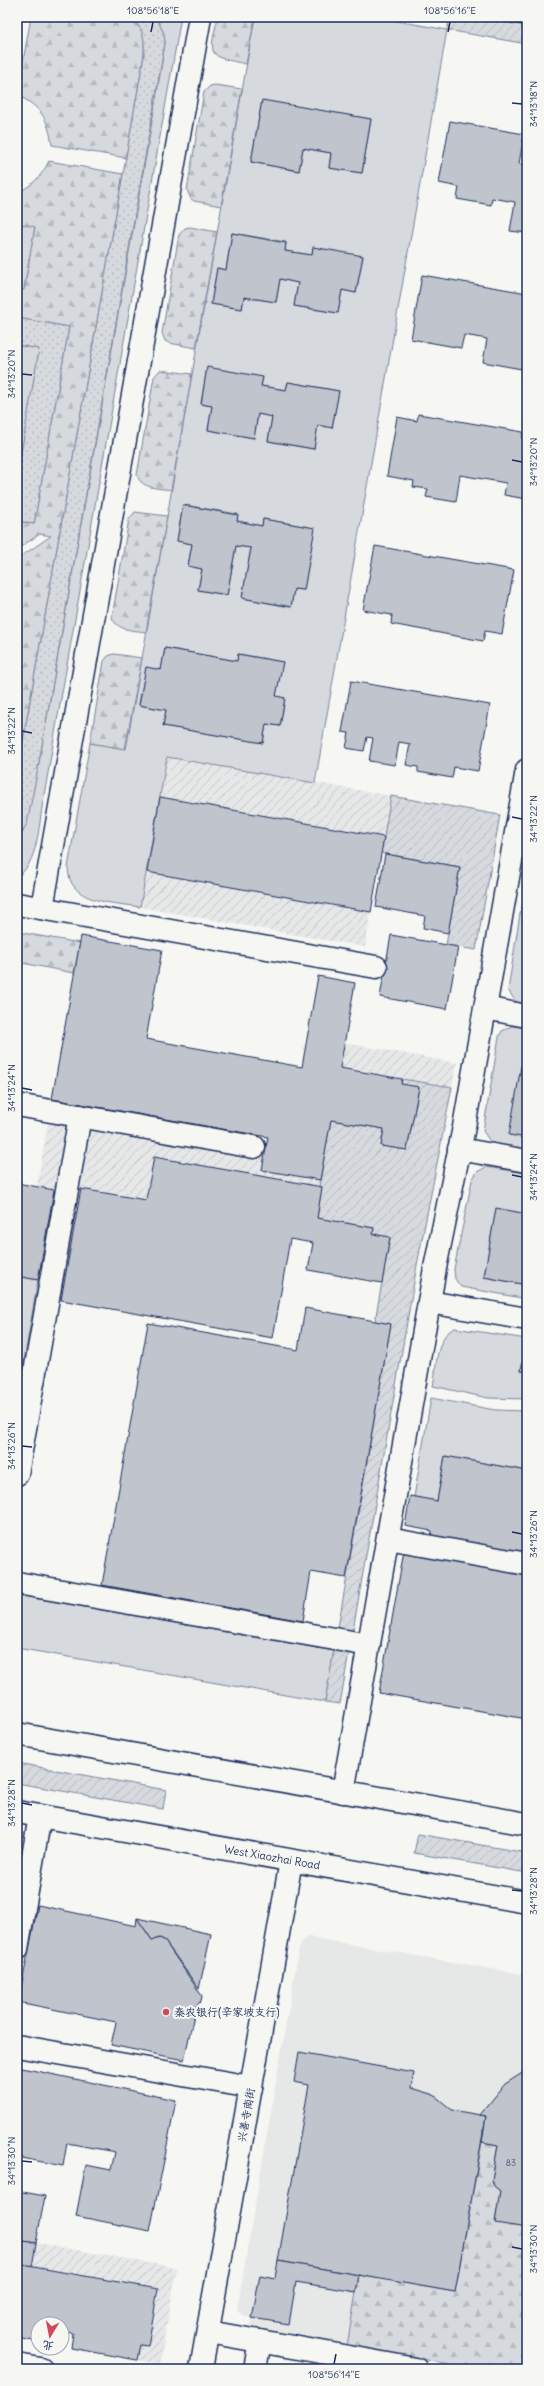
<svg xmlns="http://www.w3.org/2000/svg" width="544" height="2386" font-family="Delius,'LXGW WenKai TC',sans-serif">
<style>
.built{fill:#e6e7e7}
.industrial{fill:url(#industrial-furrows)}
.grass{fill:#d6d9dd;stroke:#78849e;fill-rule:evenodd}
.forest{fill:url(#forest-firs);stroke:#78849e}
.park{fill:url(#park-dots);stroke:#78849e}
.garden{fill:url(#garden-furrows);stroke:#78849e}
.building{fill:#c0c4cd;stroke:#1b2f5e}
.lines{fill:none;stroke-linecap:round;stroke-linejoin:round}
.minor-casing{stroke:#1b2f5e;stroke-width:25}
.major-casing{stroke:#1b2f5e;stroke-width:25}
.minor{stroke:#f6f6f2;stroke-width:22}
.major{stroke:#f6f6f2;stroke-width:22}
.ticks{fill:none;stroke:#1b2f5e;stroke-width:1.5}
.poi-dot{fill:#d1495b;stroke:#f6f6f2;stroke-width:1.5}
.labels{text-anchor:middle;stroke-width:4;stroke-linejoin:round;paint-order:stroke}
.number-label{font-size:9px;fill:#44547a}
.street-label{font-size:11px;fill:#1b2f5e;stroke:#f6f6f2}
.poi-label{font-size:11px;fill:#1b2f5e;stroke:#f6f6f2;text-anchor:start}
.neatline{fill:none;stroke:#1b2f5e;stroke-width:1.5}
.ticks-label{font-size:10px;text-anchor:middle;fill:#1b2f5e}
</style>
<defs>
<pattern id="industrial-furrows" width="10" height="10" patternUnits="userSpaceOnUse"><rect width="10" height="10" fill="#e6e7e7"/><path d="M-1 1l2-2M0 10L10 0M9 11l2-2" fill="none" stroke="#c5c6c9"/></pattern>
<pattern id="forest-firs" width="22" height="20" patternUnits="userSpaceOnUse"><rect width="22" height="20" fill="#d6d9dd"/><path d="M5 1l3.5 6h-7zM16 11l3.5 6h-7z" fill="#b7bbc0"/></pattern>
<pattern id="park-dots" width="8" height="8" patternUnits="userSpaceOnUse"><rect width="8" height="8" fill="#d6d9dd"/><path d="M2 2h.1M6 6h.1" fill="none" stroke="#b7bbc0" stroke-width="1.8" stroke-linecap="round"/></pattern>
<pattern id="garden-furrows" width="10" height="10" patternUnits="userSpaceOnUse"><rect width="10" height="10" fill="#d6d9dd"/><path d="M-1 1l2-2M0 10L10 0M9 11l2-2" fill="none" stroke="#b7bbc0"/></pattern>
</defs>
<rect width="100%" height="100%" fill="#f6f6f2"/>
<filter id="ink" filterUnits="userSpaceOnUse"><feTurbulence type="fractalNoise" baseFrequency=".025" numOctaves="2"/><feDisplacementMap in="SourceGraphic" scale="8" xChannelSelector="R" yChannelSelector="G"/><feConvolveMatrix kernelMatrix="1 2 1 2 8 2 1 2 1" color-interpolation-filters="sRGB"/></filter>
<g filter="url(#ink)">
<path class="built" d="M308,1937L527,1975V2369H478L250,2329L252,2318L242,2315L237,2310L299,1948L302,1941Z"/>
<g class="industrial">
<path d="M167,757L391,796L384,837L160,797Z"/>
<path d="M147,872L371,912L365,947L140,907Z"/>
<path d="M345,1043L457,1063L452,1087L340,1068Z"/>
<path d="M52,1099L268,1137L262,1170L320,1180L319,1186L154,1157L146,1200L81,1189L61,1300L36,1296L54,1190L37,1187Z"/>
<path d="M36,2243L177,2268L160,2364L137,2360L140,2345L148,2346L158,2289L32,2267Z"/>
</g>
<g class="grass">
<path d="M156,17H181L43,801C39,824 38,864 17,877V839L23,832L38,768L156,99L165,43L164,34Z"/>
<path d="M255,17H376L447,30L315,783L167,757L140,907C112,902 68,904 68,867L90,743L126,749ZM262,101L371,119L362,173L329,168L331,153L303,148L299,171L251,162ZM232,233L286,242L285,251L312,255L363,256L356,293L342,290L338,313L294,306L298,283L280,279L276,302L244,297L242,309L211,304L217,268L226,270ZM207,368L263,378L261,386L286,390L288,382L339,391L332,427L318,425L313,449L268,441L272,417L258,414L254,438L208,430L212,406L201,404ZM183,505L238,514L237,521L262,526L263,519L314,528L304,590L294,589L291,607L242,598L251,548L236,546L227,595L198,590L202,569L188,566L192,544L177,541ZM165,648L237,661L239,654L282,662L276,696L285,698L280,726L266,724L263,743L164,726L166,710L139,705L146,668L161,670Z"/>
<path d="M17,223L35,226L24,290L17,289Z"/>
<path d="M17,345L40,349L17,477Z"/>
<path d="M527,899V1004L516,1002L508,990L520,914L523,903Z"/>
<path d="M512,1026L527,1028V1150L491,1143L483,1131L499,1037L502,1031Z"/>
<path d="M486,1167L527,1173V1214L496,1209L484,1277L527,1285V1299L461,1287L455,1279L454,1269L472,1180L477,1172Z"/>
<path d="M17,1276L38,1280L17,1401Z"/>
<path d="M455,1328L527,1339L521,1371L527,1372V1399L488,1398L433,1386C437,1367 435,1336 455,1328Z"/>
<path d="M431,1398L495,1410L527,1411V1471L445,1456L437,1501L414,1497Z"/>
<path d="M17,1595L334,1651L325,1702L17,1648Z"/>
</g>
<g class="forest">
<path d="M31,17H123C143,22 145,36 144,55L126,158L52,145C48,118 41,107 17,95Z"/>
<path d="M218,17H255L246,64C208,56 208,57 218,17Z"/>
<path d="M215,85L242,89L221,206L194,201L191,199L187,190L204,92L210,86Z"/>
<path d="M49,161L123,174L17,775V559L51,536L40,534L17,549V521L34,524L69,327L17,318V289L24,290L35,227L17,223V193C33,185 41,177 49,161Z"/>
<path d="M190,227L217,232L196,348L169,343L165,341L162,333L179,235L185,228Z"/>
<path d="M160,370L192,374L171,490C159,488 141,489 137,475L154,377Z"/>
<path d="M135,512L167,516L146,632C134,630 116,631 112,617L129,519Z"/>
<path d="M114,654L142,658L125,749L90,743L104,661L108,656Z"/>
<path d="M17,932L80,943L74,973L17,962Z"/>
<path d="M482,2142L498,2145L492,2180L494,2186L500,2191L495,2222L527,2228V2369H478L347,2346L359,2275L455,2292Z"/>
</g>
<g class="park">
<path d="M123,17H156L164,34L165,43L38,768L27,824L17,839V775L144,55C145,36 143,22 123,17Z"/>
<path d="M17,318L69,327L34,524L17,521V477L39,349L17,345Z"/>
</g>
<g class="garden">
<path d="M450,17H478L527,26V44L447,30Z"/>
<path d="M391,796L500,815L476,950L446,945L460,867L381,853Z"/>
<path d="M402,1079L452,1087L417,1265L340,1704L325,1702L391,1324L375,1321L390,1238L373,1234L374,1228L317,1218L322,1187L319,1186L331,1120L384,1129L381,1146L407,1150L419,1088L401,1084Z"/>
<path d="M17,1763L166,1790L163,1809L17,1783Z"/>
<path d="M418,1834L527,1853V1873L414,1853Z"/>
</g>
<g class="building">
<path d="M478,17H527V26Z"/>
<path d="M262,100L371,119L362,173L329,168L331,153L303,148L299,171L251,162Z"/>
<path d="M450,121L524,134L519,164L527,165V233L510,231L515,202L492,198L491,205L457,199L459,187L439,183Z"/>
<path d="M232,233L286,243L285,251L312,255L313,247L363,256L356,293L342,290L338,313L294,306L298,283L280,279L276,302L244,297L242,309L211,304L217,268L226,270Z"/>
<path d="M422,275L527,293V370L483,362L487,339L464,335L461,348L411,339Z"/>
<path d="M207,367L263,377L261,386L286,390L288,382L339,391L332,428L318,425L314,449L268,441L272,417L258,414L254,438L208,430L212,406L201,404Z"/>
<path d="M418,414L523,432L522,439L527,440L526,499L504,495L506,483L460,475L456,502L426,497L428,489L413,487L414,481L387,476L397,417L417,421Z"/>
<path d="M183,505L238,515L237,521L262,526L263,519L315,528L304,590L294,589L291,607L242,598L251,548L236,546L227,595L198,590L202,569L188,566L192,544L177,541Z"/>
<path d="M375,546L514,570L502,634L485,631L483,641L391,624L392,615L363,610Z"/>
<path d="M165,648L237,661L238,654L283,662L276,696L285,698L280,726L266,724L263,743L163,726L166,710L139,705L146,667L161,670Z"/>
<path d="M351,681L490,705L478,771L454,767L452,778L418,772V767L406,765L410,744L399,742L395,765L369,761L373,738L367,737L364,751L346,748L349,733L342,732Z"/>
<path d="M160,797L384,837L371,912L147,872Z"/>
<path d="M385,854L460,867L448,933L423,928L425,916L376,907Z"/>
<path d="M391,935L458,947L447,1009L380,997Z"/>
<path d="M81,936L162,950L146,1039L302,1067L318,976L355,983L340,1068L402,1079L401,1084L419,1087L407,1150L381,1146L384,1129L331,1120L320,1180L262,1170L268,1137L52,1099Z"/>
<path d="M521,1066L527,1067V1138L509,1135Z"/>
<path d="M154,1157L322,1187L317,1218L374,1228L373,1234L390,1237L382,1283L308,1270L313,1243L290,1239L273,1338L61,1300L81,1189L146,1200Z"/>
<path d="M17,1183L54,1190L38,1280L17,1276Z"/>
<path d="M496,1208L527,1214V1285L484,1277Z"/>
<path d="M305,1308L391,1324L346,1578L311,1572L303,1621L102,1585L148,1323L298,1350Z"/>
<path d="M527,1339V1372L521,1371Z"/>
<path d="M445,1456L527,1471V1554L431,1537L432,1531L405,1526L410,1496L437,1501Z"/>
<path d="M404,1551L527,1573V1719L379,1693Z"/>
<path d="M38,1905L136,1926L137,1918L152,1940L160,1938L164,1940L202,1996L201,2001L196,2006L184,2060L111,2045L116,2022L18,2002Z"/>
<path d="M137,1918L211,1934L199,1989L164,1940L160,1938L152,1940Z"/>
<path d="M299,2052L414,2073L411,2088L434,2095L452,2110L486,2116L455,2292L278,2261L309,2085L294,2082Z"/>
<path d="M17,2067L176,2100L150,2231L76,2216L86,2165L111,2170L115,2152L67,2143L63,2166L17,2157Z"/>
<path d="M527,2070V2228L495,2223L500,2191L494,2186L492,2180L498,2145L482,2142L486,2116L480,2115L505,2084Z"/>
<path d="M17,2191L45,2196L36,2243L17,2240Z"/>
<path d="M17,2240L36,2243L32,2267L17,2264Z"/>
<path d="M278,2261L359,2275L356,2292L296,2282L289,2324L252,2318L260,2275L275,2278Z"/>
<path d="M17,2264L158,2289L148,2346L140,2345L137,2360L71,2348L73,2333L66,2332L62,2346V2324H38V2342L17,2338Z"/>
</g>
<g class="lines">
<defs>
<g id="minor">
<path d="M17,904L376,967"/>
<path d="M42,908L200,17"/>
<path d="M485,1008L527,1016"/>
<path d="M17,1105L254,1147"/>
<path d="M459,1149L527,1161"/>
<path d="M429,1302L527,1319"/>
<path d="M17,1474L80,1116"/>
<path d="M388,1539L527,1564"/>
<path d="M17,1583L369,1645"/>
<path d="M343,1792L435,1268L464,1127L527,770"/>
<path d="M17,1949L40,1816"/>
<path d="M17,2046L251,2087"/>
<path d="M208,2332L416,2369"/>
<path d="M17,2365L41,2369"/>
<path d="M201,2369L291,1861"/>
<path d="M255,2369L260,2341"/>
</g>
<g id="major">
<path d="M17,1734L527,1824"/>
<path id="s1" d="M17,1812L527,1902"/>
</g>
</defs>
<use href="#minor" class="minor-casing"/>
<use href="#major" class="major-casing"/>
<use href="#minor" class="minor"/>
<use href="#major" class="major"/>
</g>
</g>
<path class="ticks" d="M151,32L153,22M448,32L450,22M512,103L522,104M22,374L32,375M512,460L522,462M22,731L32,733M512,817L522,819M22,1088L32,1090M512,1175L522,1177M22,1446L32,1447M512,1532L522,1534M22,1803L32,1805M512,1890L522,1891M22,2161L32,2162M512,2247L522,2249M334,2364L336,2354"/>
<circle class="poi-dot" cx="166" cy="2012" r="4"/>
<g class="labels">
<g class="number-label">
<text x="511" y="2166">83</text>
</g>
<g class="street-label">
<text dy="4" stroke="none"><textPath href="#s1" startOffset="259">West Xiaozhai Road</textPath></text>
<text transform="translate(246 2115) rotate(-80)" y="4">兴善寺南街</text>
</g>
<g class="poi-label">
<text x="174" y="2016">秦农银行(辛家坡支行)</text>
</g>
</g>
<rect width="544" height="2386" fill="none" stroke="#f6f6f2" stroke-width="44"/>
<g transform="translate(50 2336) rotate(190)"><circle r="19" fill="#f6f6f2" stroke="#9ea6b7"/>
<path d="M0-3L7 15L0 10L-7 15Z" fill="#d1495b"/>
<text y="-6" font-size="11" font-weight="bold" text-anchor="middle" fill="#1b2f5e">北</text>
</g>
<rect x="22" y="22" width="500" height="2342" class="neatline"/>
<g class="ticks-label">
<text x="153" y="14">108°56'18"E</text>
<text x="450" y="14">108°56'16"E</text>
<text transform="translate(533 104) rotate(-90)" y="4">34°13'18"N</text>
<text transform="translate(11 374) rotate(-90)" y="4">34°13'20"N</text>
<text transform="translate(533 462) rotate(-90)" y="4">34°13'20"N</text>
<text transform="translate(11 731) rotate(-90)" y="4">34°13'22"N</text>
<text transform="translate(533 819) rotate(-90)" y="4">34°13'22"N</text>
<text transform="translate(11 1088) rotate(-90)" y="4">34°13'24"N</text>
<text transform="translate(533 1177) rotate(-90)" y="4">34°13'24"N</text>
<text transform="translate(11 1446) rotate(-90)" y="4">34°13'26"N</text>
<text transform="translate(533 1534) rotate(-90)" y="4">34°13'26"N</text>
<text transform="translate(11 1803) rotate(-90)" y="4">34°13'28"N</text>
<text transform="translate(533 1891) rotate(-90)" y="4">34°13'28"N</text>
<text transform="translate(11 2161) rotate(-90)" y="4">34°13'30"N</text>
<text transform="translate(533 2249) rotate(-90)" y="4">34°13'30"N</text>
<text x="334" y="2378">108°56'14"E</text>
</g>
</svg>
